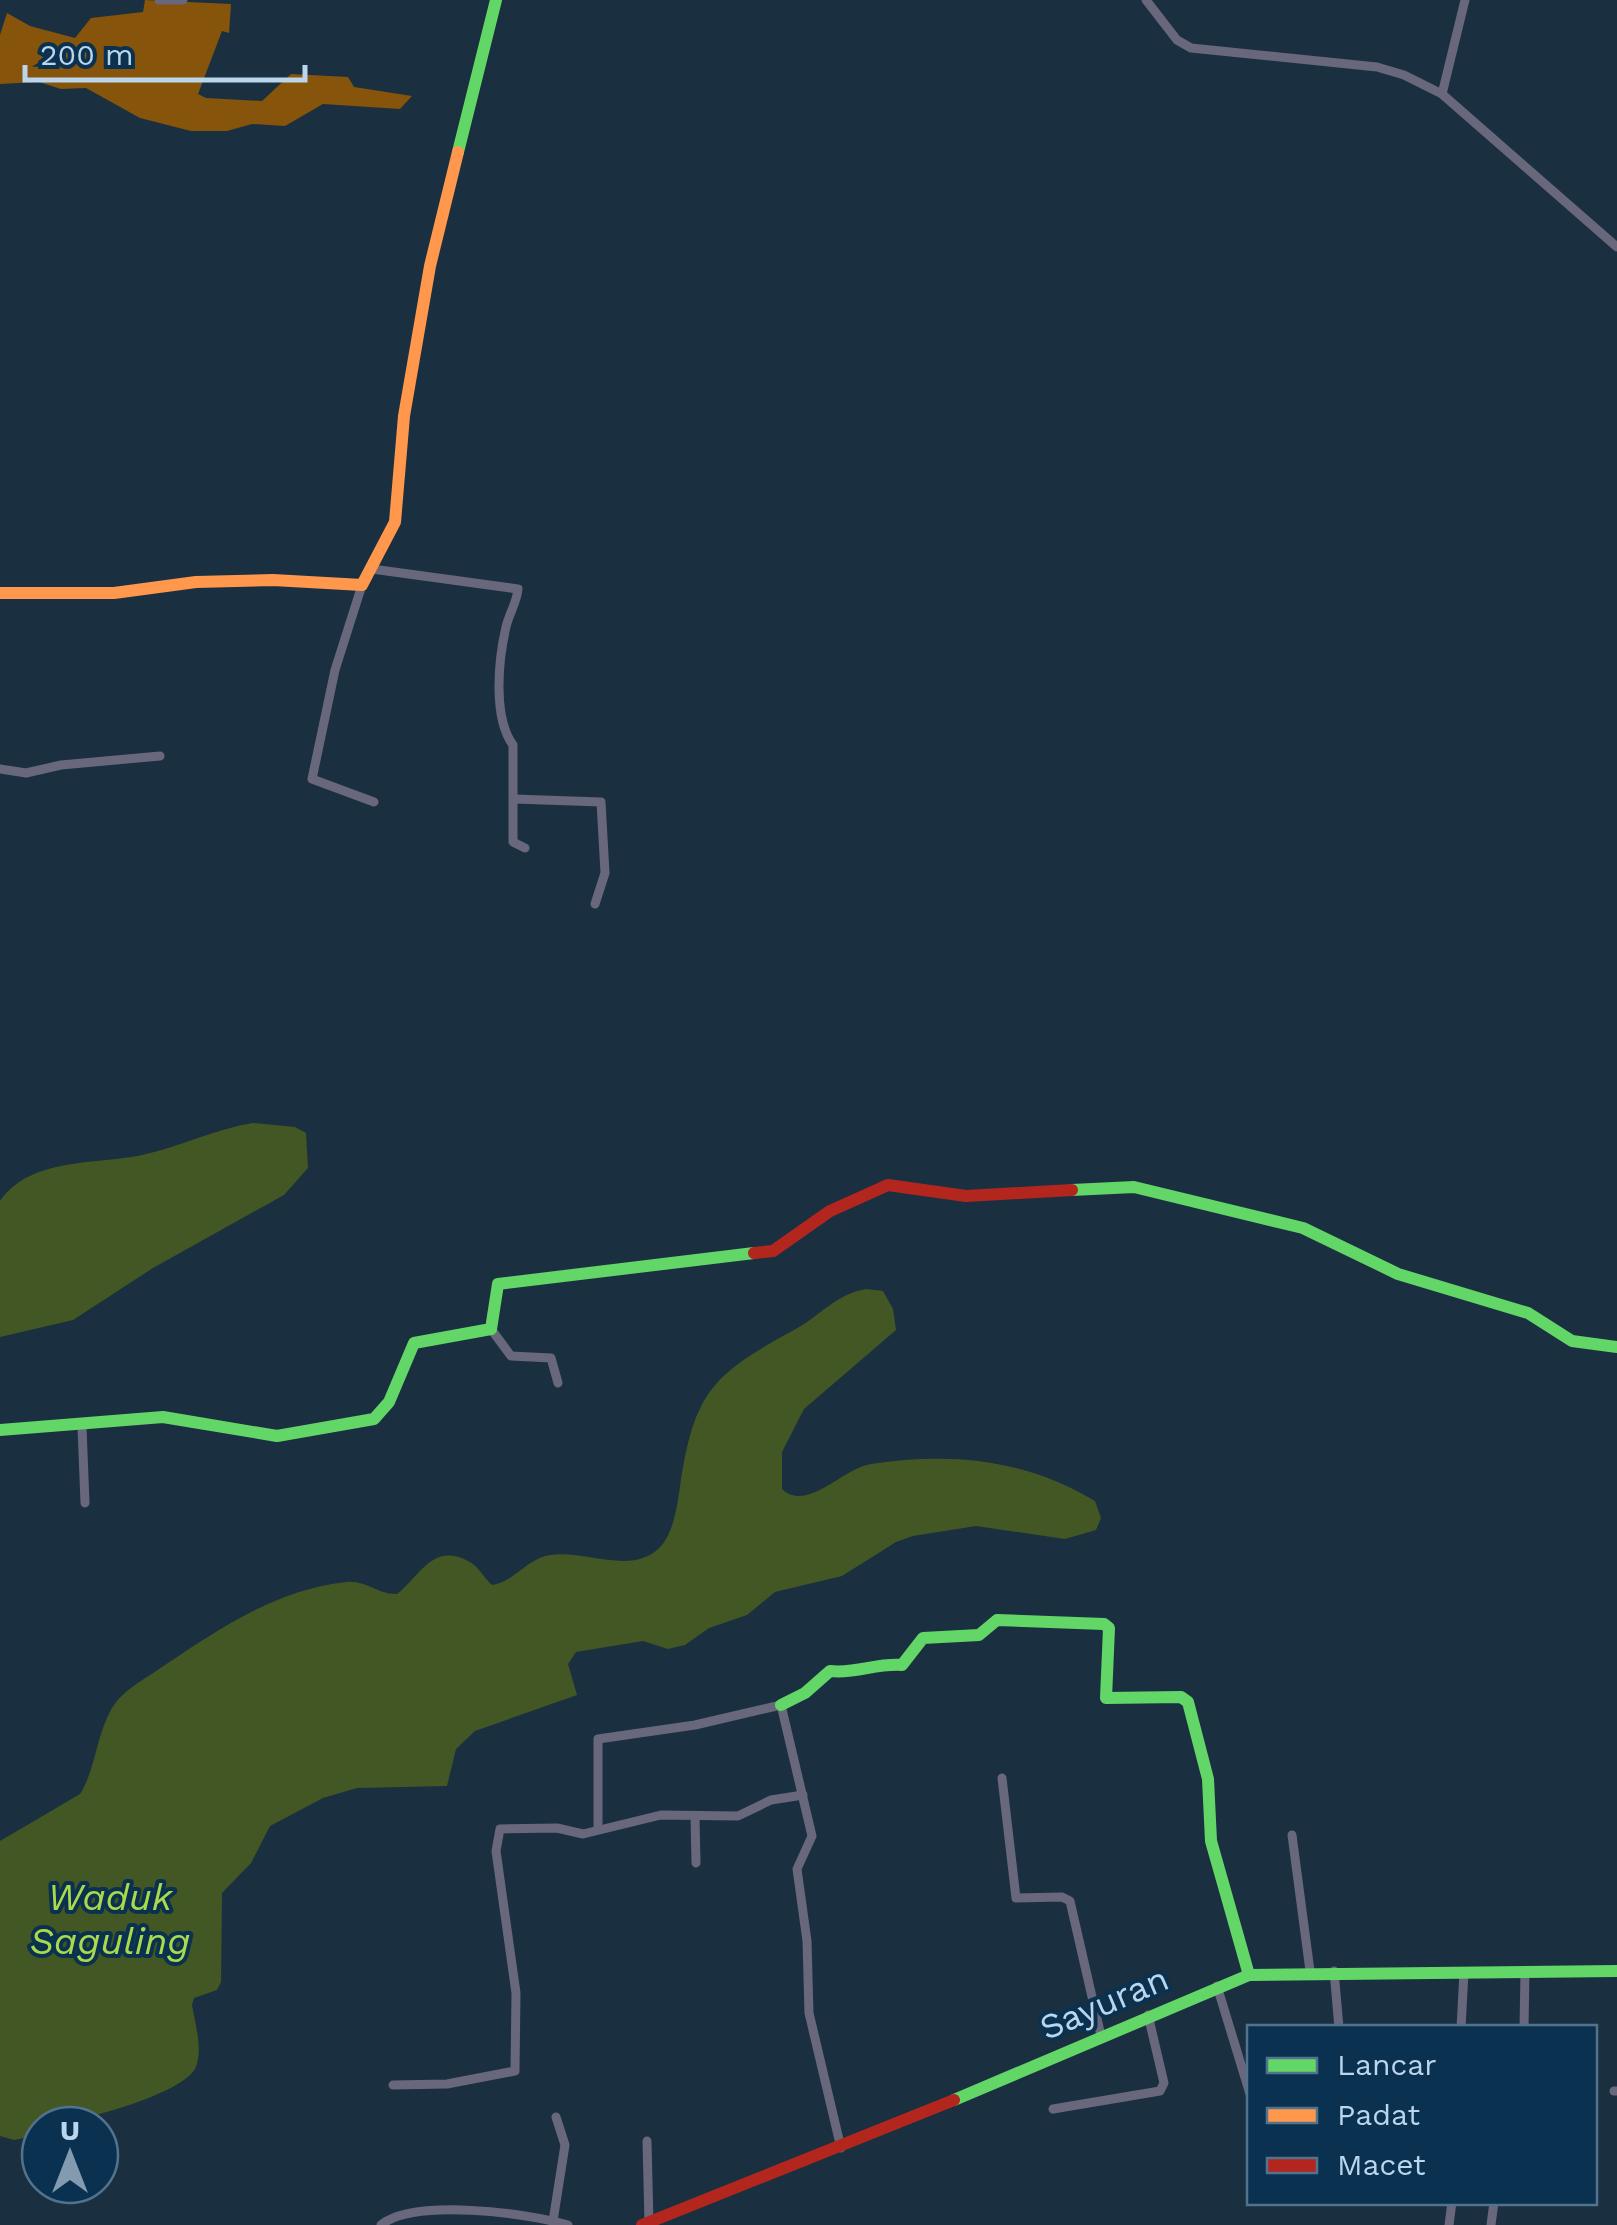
<svg xmlns="http://www.w3.org/2000/svg" width="1617" height="2225" font-family="'Work Sans',sans-serif">
<style>
.forest{fill:#86540a}
.water{fill:#425723}
.lines{fill:none;stroke-linecap:round;stroke-linejoin:round}
.street{stroke:#69677b;stroke-width:9}
.fast{stroke:#63d668;stroke-width:12}
.slow{stroke:#ff974d;stroke-width:12}
.jam{stroke:#b3261e;stroke-width:12}
.labels{text-anchor:middle;stroke-width:8;stroke-linejoin:round;paint-order:stroke}
.street-label{font-size:35px;fill:#bbd5ec;stroke:#0a3250}
.water-label{font-size:38px;font-style:italic;fill:#aad94b;stroke:#0a3250}
</style>
<rect width="100%" height="100%" fill="#1a3040"/>
<path class="forest" d="M145,0L231,4L229,33L222,31L198,94L206,98L262,101L291,74L348,77L354,87L412,96L400,109L323,104L285,126L252,124L227,131H191L140,118L86,88L61,89L39,82L0,84V35L7,13L30,26L75,38L91,18L143,12Z"/>
<g class="water">
<path d="M253,1123L295,1127L306,1133L308,1168L284,1195L153,1268L73,1320L0,1337V1201C31,1157 94,1165 142,1155C180,1147 214,1129 253,1123Z"/>
<path d="M866,1289L883,1291L893,1309L896,1330L804,1409L782,1452V1489C807,1513 843,1468 871,1464C952,1452 1025,1459 1095,1501L1101,1518L1096,1530L1065,1539L976,1526L913,1536L896,1542L842,1576L775,1592L747,1615L709,1628L685,1645L668,1649L643,1641L576,1652L568,1664L577,1695L475,1731L456,1749L447,1786L357,1788L323,1798L270,1826L251,1863L222,1893L221,1982L217,1990L194,1998L192,2005C195,2024 203,2048 196,2067C184,2095 70,2125 40,2125V2135L14,2140L0,2136V1841L80,1794C96,1769 96,1735 112,1708C122,1691 143,1680 159,1669C218,1630 274,1590 346,1582C367,1580 378,1595 397,1594C421,1575 433,1541 470,1562C479,1567 484,1578 492,1585C513,1583 527,1558 551,1555C586,1550 635,1577 662,1545C674,1530 677,1506 680,1487C694,1393 711,1375 794,1330C820,1316 836,1294 866,1289Z"/>
</g>
<g class="lines">
<g class="street">
<path d="M159,0H183"/>
<path d="M1146,0L1177,40L1191,48L1377,67L1404,75L1442,94L1617,247"/>
<path d="M1442,94L1465,0"/>
<path d="M372,569L518,589C517,602 509,614 506,627C498,661 493,718 513,745V842L525,848"/>
<path d="M362,585L335,670L312,779L374,802"/>
<path d="M0,769L26,773L61,765L160,756"/>
<path d="M514,799L601,802L605,873L595,904"/>
<path d="M491,1329L511,1356L551,1358L558,1383"/>
<path d="M82,1427L85,1503"/>
<path d="M1002,1778L1016,1898L1062,1897L1070,1901L1101,2036"/>
<path d="M695,1817L696,1863"/>
<path d="M598,1829V1739L695,1725L781,1705L812,1836L797,1869L807,1941L809,2013L841,2148"/>
<path d="M1292,1835L1310,1971"/>
<path d="M1334,1971L1339,2028"/>
<path d="M1217,1986L1250,2094"/>
<path d="M1461,2028L1464,1972"/>
<path d="M1524,2028L1525,1971"/>
<path d="M393,2085L447,2084L515,2071L516,1993L496,1851L500,1829L557,1828L583,1834L661,1815L738,1816L771,1800L803,1795"/>
<path d="M1614,2091H1617"/>
<path d="M1053,2109L1160,2091L1164,2083L1148,2015"/>
<path d="M647,2141L649,2223"/>
<path d="M553,2221L565,2145L556,2117"/>
<path d="M381,2225C414,2198 527,2213 568,2225"/>
<path d="M1449,2225L1452,2202"/>
<path d="M1491,2225L1494,2202"/>
</g>
<g class="fast">
<path d="M458,152L496,0"/>
<path d="M1072,1190L1134,1187L1303,1228L1398,1274L1528,1313L1572,1341L1617,1347"/>
<path d="M0,1430L163,1417L277,1436L374,1419L389,1402L414,1343L491,1329L498,1284L754,1253"/>
<path d="M781,1705L805,1693L830,1671C857,1674 875,1663 902,1665L923,1638L979,1635L997,1620L1104,1624L1109,1628L1106,1698L1181,1697L1188,1702L1208,1779L1211,1841L1249,1975"/>
<path d="M954,2100L1249,1975L1617,1971"/>
</g>
<path class="slow" d="M0,593H114L196,582L273,580L362,585L395,522L404,416L430,266L458,152"/>
<g class="jam">
<path d="M754,1253L773,1251L830,1211L888,1185L966,1196L1072,1190"/>
<path d="M642,2225L954,2100"/>
</g>
</g>
<g class="labels">
<g class="street-label">
<text transform="translate(1104 2003) rotate(-23)" y="12">Sayuran</text>
</g>
<g class="water-label">
<text x="110" y="1910">Waduk<tspan x="110" dy="44">Saguling</tspan></text>
</g>
</g>
<rect x="1247" y="2025" width="350" height="180" fill="#0a3250" stroke="#51738e" stroke-width="2.5"/>
<rect x="1267" y="2058" width="50" height="15" fill="#63d668" stroke="#51738e" stroke-width="2.5"/>
<text x="1337" y="2075" font-size="30" fill="#bbd5ec">Lancar</text>
<rect x="1267" y="2108" width="50" height="15" fill="#ff974d" stroke="#51738e" stroke-width="2.5"/>
<text x="1337" y="2125" font-size="30" fill="#bbd5ec">Padat</text>
<rect x="1267" y="2158" width="50" height="15" fill="#b3261e" stroke="#51738e" stroke-width="2.5"/>
<text x="1337" y="2175" font-size="30" fill="#bbd5ec">Macet</text>
<g transform="translate(70 2155)"><circle r="48" fill="#0a3250" stroke="#51738e" stroke-width="2.5"/>
<path d="M0-8L18 38L0 25L-18 38Z" fill="#839bb0"/>
<text y="-15" font-size="28" font-weight="bold" text-anchor="middle" fill="#bbd5ec">U</text>
</g>
<path d="M25 65v15h280v-15" fill="none" stroke="#bbd5ec" stroke-width="5"/>
<text x="40" y="65" font-size="30" fill="#bbd5ec" stroke="#0a3250" stroke-width="8" paint-order="stroke">200 m</text>
</svg>
